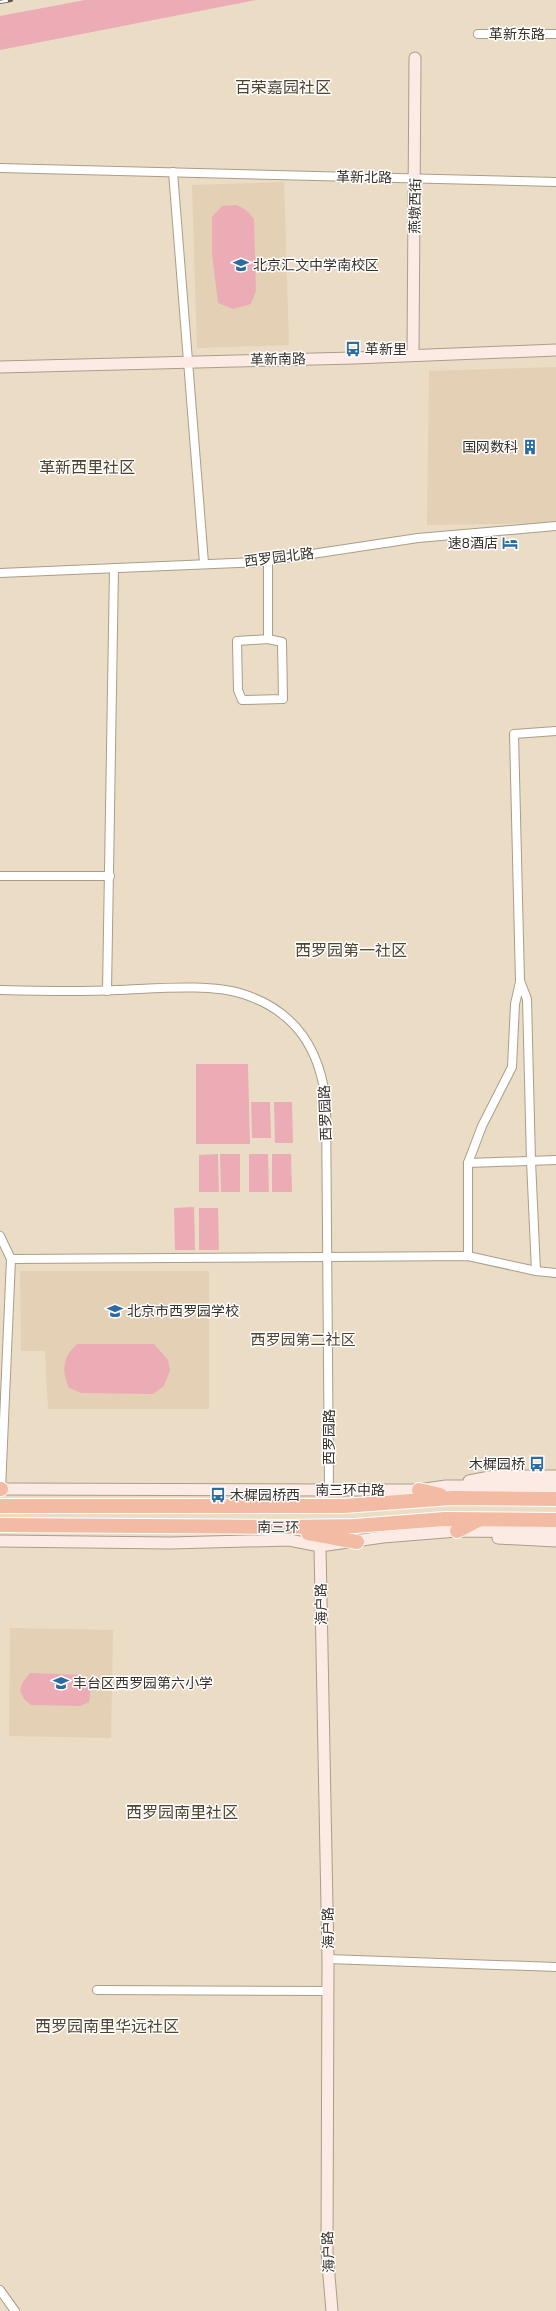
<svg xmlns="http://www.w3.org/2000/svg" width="556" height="2311" font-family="'Exo 2','Noto Sans SC',sans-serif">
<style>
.built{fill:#e4d0b4}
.green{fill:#ecacb6}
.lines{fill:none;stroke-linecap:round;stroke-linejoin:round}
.street-casing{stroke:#ab9d88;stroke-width:10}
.secondary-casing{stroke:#ab9d88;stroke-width:13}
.highway-casing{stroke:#fff;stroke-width:16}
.street{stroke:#fff;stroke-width:8}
.secondary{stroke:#fcebe4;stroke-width:11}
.highway{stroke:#f4bba4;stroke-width:14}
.rail-casing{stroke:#60584c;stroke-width:4}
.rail{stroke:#fff;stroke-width:2.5;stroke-dasharray:8;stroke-linecap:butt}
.labels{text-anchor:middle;stroke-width:3;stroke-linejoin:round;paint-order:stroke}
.street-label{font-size:14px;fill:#373129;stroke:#fff}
.poi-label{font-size:14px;fill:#373129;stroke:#fff;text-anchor:start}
.neighbourhood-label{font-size:15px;fill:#4e4230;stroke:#fff}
.quarter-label{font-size:16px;fill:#4e4230;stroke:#fff}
</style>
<rect width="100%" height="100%" fill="#ebdcc6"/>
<g class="built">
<path d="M284,182L289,345L197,348L192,185Z"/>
<path d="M556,367V523L427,525L429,371Z"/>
<path d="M20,1271H209V1409H48L45,1351H21Z"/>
<path d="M10,1628L113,1630L111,1738L9,1736Z"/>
</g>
<g class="green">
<path d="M85,0H256L0,50V16Z"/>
<path d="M237,205L246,210L254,219L256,291L251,304L233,309L218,303L212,254V217L222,206Z"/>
<path d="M196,1064H248L250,1144H196Z"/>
<path d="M251,1102H270L271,1138H252Z"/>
<path d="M274,1102H292L293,1143H275Z"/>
<path d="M218,1154L219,1192H199V1155Z"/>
<path d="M220,1154H240V1192H221Z"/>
<path d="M249,1154H268L269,1192H249Z"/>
<path d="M272,1154H291L292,1192H272Z"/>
<path d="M194,1207L195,1250H175L174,1208Z"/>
<path d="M199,1208H218L219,1250H199Z"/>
<path d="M77,1344H154L168,1360L170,1370L164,1386L153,1394L81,1393L69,1388C61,1370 63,1357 77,1344Z"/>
<path d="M30,1673L82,1675C91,1683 91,1690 89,1702L81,1706L31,1705L24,1699L20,1690L23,1682Z"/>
</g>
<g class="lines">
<defs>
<g id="street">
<path d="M478,34H556"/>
<path d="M0,168L556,182"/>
<path d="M173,172L204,563"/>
<path d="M0,573L259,562L418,538L556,526"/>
<path d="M268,639L237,641L238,690L242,700L283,699L282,642L268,639V560"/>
<path d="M0,876H110"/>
<path d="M0,990C39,991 77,992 116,990C152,989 210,983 243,994C296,1011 320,1049 326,1102L329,1490"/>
<path d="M107,991L114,568"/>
<path d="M468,1163L556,1160"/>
<path d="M0,1236L11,1259L1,1489"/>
<path d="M468,1256V1163L482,1126L512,1067L515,1004L520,982"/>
<path d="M11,1259L468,1256L536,1271L556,1273"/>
<path d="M536,1271L531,1161L527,999L520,981L514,734L556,731"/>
<path d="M328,1959L556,1967"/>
<path d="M97,1990L328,1991"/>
<path d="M0,2290L15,2311"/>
</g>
<g id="secondary">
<path d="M413,355L415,58"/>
<path d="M0,367L354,358L556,350"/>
<path d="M469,1481L495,1476H556"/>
<path d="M0,1489L329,1490H419L446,1486H556"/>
<path d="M498,1538L556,1541"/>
<path d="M0,1541L170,1543L289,1540L320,1546L383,1537L457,1531L556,1532"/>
<path d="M320,1546L328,1959L327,2252L332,2311"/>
</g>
<g id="highway">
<path d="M0,1489H1"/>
<path d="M419,1490L440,1495"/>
<path d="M0,1506H344L452,1498L556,1499"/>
<path d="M0,1525L282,1527L355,1526L445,1519L556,1520"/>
<path d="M457,1531L478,1520"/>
<path d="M308,1533L357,1542"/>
</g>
</defs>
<use href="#street" class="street-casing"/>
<use href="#secondary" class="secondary-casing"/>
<use href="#highway" class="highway-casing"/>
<use href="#street" class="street"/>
<use href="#secondary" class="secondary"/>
<use href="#highway" class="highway"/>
<defs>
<path id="rail" d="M0,2L11,0"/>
</defs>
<use href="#rail" class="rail-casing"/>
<use href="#rail" class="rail"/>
</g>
<defs>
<symbol id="school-bare" viewBox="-9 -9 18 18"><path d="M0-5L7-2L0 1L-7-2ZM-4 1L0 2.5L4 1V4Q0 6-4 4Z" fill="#2b6ba1" stroke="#fff" stroke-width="2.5" paint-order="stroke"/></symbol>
<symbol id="bus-bare" viewBox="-9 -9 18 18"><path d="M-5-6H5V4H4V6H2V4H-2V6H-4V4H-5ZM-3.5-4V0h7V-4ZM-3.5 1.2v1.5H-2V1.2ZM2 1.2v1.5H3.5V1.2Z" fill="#2b6ba1" stroke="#fff" stroke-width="2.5" paint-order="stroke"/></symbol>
<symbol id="building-bare" viewBox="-9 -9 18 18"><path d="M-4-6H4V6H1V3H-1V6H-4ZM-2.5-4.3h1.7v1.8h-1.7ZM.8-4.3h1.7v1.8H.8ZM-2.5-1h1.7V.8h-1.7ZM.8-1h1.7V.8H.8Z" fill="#2b6ba1" stroke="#fff" stroke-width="2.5" paint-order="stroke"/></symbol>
<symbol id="hotel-bare" viewBox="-9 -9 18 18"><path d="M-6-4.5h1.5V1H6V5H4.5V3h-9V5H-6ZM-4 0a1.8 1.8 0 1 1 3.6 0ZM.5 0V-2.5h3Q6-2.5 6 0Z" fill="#2b6ba1" stroke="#fff" stroke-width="2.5" paint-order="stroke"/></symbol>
</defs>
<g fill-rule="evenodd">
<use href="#school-bare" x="230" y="254" width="22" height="22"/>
<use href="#bus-bare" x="342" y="338" width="22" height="22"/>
<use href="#building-bare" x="519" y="436" width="22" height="22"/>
<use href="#hotel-bare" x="499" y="532" width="22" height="22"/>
<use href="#school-bare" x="104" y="1300" width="22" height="22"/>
<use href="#bus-bare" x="526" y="1453" width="22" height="22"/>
<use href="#bus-bare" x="207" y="1484" width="22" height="22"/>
<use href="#school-bare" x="50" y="1672" width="22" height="22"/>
</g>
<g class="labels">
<g class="street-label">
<text x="517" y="39">革新东路</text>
<text transform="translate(364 177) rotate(1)" y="5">革新北路</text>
<text transform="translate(415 206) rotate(-89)" y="5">燕墩西街</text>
<text transform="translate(278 359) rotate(-1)" y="5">革新南路</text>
<text transform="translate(279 557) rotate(-7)" y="5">西罗园北路</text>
<text transform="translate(325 1113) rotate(-92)" y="5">西罗园路</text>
<text transform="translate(329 1437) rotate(-90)" y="5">西罗园路</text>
<text x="350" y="1495">南三环中路</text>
<text transform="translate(278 1527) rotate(1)" y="5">南三环</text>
<text transform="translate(321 1604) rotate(-91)" y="5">海户路</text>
<text transform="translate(328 1928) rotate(-91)" y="5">海户路</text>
<text transform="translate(328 2252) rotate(-92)" y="5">海户路</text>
</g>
<g class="poi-label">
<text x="253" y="270">北京汇文中学南校区</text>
<text x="365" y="354">革新里</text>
<text x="518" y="452" text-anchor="end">国网数科</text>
<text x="498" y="548" text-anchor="end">速8酒店</text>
<text x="127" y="1316">北京市西罗园学校</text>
<text x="525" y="1469" text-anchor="end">木樨园桥</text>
<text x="230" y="1500">木樨园桥西</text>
<text x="73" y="1688">丰台区西罗园第六小学</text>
</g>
<g class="neighbourhood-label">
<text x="303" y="1345">西罗园第二社区</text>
</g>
<g class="quarter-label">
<text x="283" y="93">百荣嘉园社区</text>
<text x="87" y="473">革新西里社区</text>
<text x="351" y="956">西罗园第一社区</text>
<text x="182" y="1818">西罗园南里社区</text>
<text x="107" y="2032">西罗园南里华远社区</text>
</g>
</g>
</svg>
